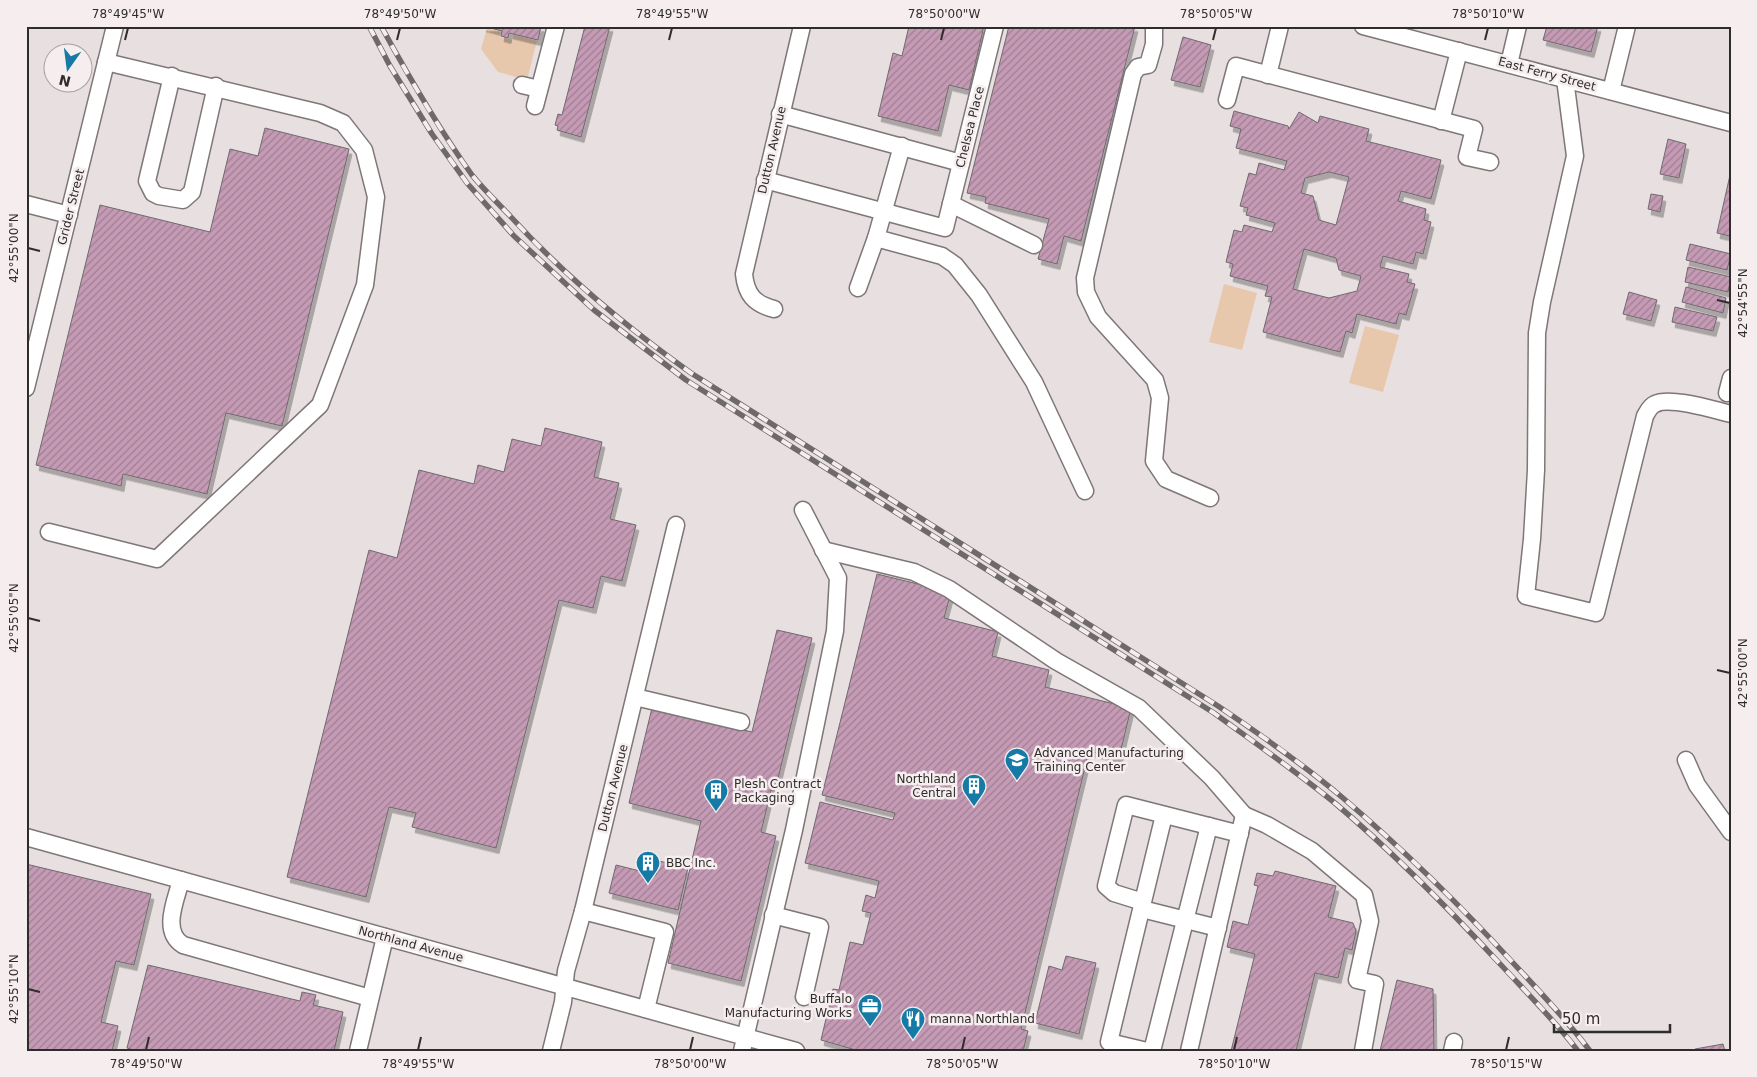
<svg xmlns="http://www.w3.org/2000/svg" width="1757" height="1077" font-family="'DejaVu Sans',sans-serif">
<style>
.green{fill:#e8c8ad}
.building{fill:url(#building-hatch);stroke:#6f696d;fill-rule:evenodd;filter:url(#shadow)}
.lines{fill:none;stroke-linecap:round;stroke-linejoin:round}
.minor-casing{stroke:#7e7677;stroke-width:19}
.minor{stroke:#fff;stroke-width:16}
.rail-casing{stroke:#6e696a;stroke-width:5.5}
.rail{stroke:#f5edee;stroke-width:4;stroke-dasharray:11;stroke-linecap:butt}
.ticks{fill:none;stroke:#2f2c2c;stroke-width:2}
.labels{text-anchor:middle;stroke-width:5;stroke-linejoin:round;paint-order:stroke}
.street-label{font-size:12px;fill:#2f2c2c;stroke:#f5edee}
.poi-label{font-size:12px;fill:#2f2c2c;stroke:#f5edee;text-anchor:start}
.neatline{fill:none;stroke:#2f2c2c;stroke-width:2}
.ticks-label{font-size:12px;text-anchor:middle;fill:#2f2c2c}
</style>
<defs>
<pattern id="building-hatch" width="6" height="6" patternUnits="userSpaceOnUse" patternTransform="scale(1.25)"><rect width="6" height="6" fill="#c59ab5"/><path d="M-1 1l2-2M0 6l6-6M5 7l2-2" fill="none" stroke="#a07e93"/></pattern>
<filter id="shadow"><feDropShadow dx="3" dy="5.5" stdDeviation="0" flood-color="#0004"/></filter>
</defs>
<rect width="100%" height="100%" fill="#e8dfe0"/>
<g class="green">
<path d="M487,28L500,31V37L513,40L514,35L537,41L527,80L498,72L481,49Z"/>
<path d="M1224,284L1257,293L1242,350L1209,342Z"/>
<path d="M1365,326L1399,335L1383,392L1349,383Z"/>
</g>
<g class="building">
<path d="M483,26H541L538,40L509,33L508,38L501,36L502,31Z"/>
<path d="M585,26H610L581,137L557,130L558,126L555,125L558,114L562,115Z"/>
<path d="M909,26H984L969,90L949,85L938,131L878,116L893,53L902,56Z"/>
<path d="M1009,26H1135L1081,241L1064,236L1057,264L1038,259L1049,219L985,203L986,197L967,193Z"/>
<path d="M1547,26H1598L1591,52L1543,40Z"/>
<path d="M1183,37L1211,45L1200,87L1171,80Z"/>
<path d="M1234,111L1288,126L1289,129L1299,112L1318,123L1320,116L1369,129L1366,141L1441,160L1431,199L1401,191L1398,201L1426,209L1424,220L1431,222L1423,254L1416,252L1413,264L1383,256L1380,267L1409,274L1407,282L1415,284L1406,315L1399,313L1396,324L1357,314L1352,333L1346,331L1340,352L1263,332L1272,297L1265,296L1268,286L1230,276L1233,264L1226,262L1234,230L1242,232L1244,225L1272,232L1275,223L1246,215L1248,208L1240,206L1249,173L1256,175L1259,163L1284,170L1287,161L1236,148L1241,129L1230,126ZM1329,172L1349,177L1336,225L1319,220L1313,196L1301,193L1305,178ZM1304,249L1336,258L1339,270L1361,276L1357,291L1329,298L1293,289Z"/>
<path d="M265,128L349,149L282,426L226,413L207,494L123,474L121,486L36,465L100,205L210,232L230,149L258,156Z"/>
<path d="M1668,139L1686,144L1679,178L1660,174Z"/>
<path d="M1730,175L1731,233L1730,236L1717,233Z"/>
<path d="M1651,194L1663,196L1660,212L1648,209Z"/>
<path d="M1690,244L1731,254L1727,270L1686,260Z"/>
<path d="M1688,267L1731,277L1728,292L1685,282Z"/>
<path d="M1686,287L1726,298L1723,313L1682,302Z"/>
<path d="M1629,292L1657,300L1651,321L1623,314Z"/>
<path d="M1675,307L1717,317L1713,331L1672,322Z"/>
<path d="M545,428L602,442L594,477L619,483L610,519L636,525L622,581L601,576L593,608L559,600L496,848L412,827L416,813L389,807L366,897L287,877L369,550L397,558L419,470L474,484L478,465L504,472L512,439L541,446Z"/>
<path d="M877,574L951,592L944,618L998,632L992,656L1049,670L1045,687L1131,708L1119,758L1089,751L1021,1029L1028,1031L1023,1051H859L821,1040L833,989L839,990L850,942L863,945L871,913L862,911L866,895L875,898L879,881L805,863L820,802L893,820L895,813L822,795Z"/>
<path d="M777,630L812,638L775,791L771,790L761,832L776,836L741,981L668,963L701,821L629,803L652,708L752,732Z"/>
<path d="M659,861L688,868L678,910L609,893L616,865L656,875Z"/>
<path d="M26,864L151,894L134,965L116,961L101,1022L118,1026L112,1051H26Z"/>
<path d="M1275,871L1336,886L1328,917L1353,923L1356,931L1352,950L1345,948L1338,978L1315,973L1296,1051H1231L1255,954L1227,947L1233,921L1248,925L1258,886L1254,885L1257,873L1273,876Z"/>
<path d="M1066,956L1096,963L1079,1034L1035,1023L1049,966L1062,970Z"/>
<path d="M148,965L300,1001L302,992L316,995L313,1005L343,1012L334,1051H137L127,1048Z"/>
<path d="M1397,980L1433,989L1434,1051H1380Z"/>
<path d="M1723,1044L1725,1051H1696L1695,1049Z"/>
</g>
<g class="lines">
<defs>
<g id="minor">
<path d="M1154,26V44L1148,65L1138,67L1133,74L1085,278L1086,292L1098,317L1155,380L1160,398L1154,461L1166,479L1210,498"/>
<path d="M1363,26L1731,123"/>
<path d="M1509,64L1518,26"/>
<path d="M1268,75L1280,26"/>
<path d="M172,76L147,181L153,193L159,196L183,200L192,192L216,86"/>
<path d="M1565,79L1575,156L1542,302L1537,333L1536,470L1532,539L1526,596L1596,613L1645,416C1648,411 1650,406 1655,404C1670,396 1714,410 1731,414"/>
<path d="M522,85L539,89"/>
<path d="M1611,91L1627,26"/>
<path d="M1227,100L1236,66L1474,129L1467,157L1490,162"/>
<path d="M535,106L556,26"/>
<path d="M780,114L961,163"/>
<path d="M1441,121L1459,51"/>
<path d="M902,146L876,238L942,256L955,265L979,295L1034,382L1085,491"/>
<path d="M765,180L945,228L995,26"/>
<path d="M26,204L69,215"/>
<path d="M951,204L1034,245"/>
<path d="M858,288L876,238"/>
<path d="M774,309C754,304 746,294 744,274L802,26"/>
<path d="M26,388L115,26"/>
<path d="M1727,393L1731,378"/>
<path d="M49,532L157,559L320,405L365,285L376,197L364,150L343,123L320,113L106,62"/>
<path d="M823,550L914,572L949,589L1056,661L1139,708L1212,778L1244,815L1189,1051"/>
<path d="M635,697L741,722"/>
<path d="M1686,760L1697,785L1731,832"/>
<path d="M1244,815L1267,825L1312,851L1364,895L1370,921L1357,980L1375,984L1363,1051"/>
<path d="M26,837L796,1051"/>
<path d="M181,880C176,900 161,931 183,945L370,998"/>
<path d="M1143,902L1114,893L1106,886L1126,805L1240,834"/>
<path d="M1142,909L1218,928"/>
<path d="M583,911L665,932L646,1009"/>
<path d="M773,915L820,927L804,997"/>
<path d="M358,1051L385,937"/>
<path d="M551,1051L563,1002L566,971L583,911L676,525"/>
<path d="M742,1051L794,830L835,631L838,578L803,510"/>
<path d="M1147,1051L1109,1042L1164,815"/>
<path d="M1152,1051L1209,826"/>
<path d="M1452,1051L1454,1042"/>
</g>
</defs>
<use href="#minor" class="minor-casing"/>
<use href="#minor" class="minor"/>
<defs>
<g id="rail">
<path d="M369,26L390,66L432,134L467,183L514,236L594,310L686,380L1214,713C1255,743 1297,772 1336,804C1395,854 1449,909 1502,966C1528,994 1555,1021 1578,1051"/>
<path d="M381,26C409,77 438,128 472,175C484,190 498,203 511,217C565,276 625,326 691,373L1218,706C1261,735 1304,765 1343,798C1404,850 1461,906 1515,965C1541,993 1567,1020 1590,1051"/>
</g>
</defs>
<use href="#rail" class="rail-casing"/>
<use href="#rail" class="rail"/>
</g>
<path class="ticks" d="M125,40L128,28M397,40L400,28M669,40L672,28M941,40L944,28M1213,40L1216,28M1485,40L1488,28M28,248L40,251M1717,300L1730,303M28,618L40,621M1717,670L1730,673M28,989L40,992M146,1050L149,1037M418,1050L421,1037M690,1050L693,1037M962,1050L965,1037M1234,1050L1237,1037M1506,1050L1509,1037"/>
<defs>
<symbol id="school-pin" viewBox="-11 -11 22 30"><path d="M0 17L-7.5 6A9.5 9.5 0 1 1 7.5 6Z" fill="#157ba6" stroke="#f5edee"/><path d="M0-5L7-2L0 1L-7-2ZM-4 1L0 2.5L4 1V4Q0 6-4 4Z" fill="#fff"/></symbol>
<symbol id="building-pin" viewBox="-11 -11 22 30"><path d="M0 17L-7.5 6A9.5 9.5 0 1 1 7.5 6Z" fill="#157ba6" stroke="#f5edee"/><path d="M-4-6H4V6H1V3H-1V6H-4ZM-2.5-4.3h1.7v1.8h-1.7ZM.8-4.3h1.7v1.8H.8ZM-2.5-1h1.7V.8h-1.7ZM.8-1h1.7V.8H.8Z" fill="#fff"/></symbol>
<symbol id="office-pin" viewBox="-11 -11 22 30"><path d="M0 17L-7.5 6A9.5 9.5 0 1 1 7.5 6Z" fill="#157ba6" stroke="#f5edee"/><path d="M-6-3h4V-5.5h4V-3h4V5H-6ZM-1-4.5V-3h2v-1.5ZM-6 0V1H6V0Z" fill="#fff"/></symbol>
<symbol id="restaurant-pin" viewBox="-11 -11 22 30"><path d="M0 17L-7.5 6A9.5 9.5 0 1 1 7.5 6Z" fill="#157ba6" stroke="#f5edee"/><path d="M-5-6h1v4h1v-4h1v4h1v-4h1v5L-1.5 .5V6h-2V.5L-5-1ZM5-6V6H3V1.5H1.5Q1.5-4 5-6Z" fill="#fff"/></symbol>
</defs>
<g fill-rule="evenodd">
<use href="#school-pin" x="1003" y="746" width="28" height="38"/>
<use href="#building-pin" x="960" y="772" width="28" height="38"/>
<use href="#building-pin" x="702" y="777" width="28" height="38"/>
<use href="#building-pin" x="634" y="849" width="28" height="38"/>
<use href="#office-pin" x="856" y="992" width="28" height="38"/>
<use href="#restaurant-pin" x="899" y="1005" width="28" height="38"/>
</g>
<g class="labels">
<g class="street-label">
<text transform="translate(1547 74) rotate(15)" y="4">East Ferry Street</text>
<text transform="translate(970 127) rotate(-76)" y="4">Chelsea Place</text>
<text transform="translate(772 150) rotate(-77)" y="4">Dutton Avenue</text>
<text transform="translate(71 207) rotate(-76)" y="4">Grider Street</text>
<text transform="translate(613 788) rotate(-76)" y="4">Dutton Avenue</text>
<text transform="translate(411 944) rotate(15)" y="4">Northland Avenue</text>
</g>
<g class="poi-label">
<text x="1034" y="757">Advanced Manufacturing<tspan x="1034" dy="14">Training Center</tspan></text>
<text x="956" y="783" text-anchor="end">Northland<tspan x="956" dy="14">Central</tspan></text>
<text x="734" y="788">Plesh Contract<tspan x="734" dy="14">Packaging</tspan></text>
<text x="666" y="867">BBC Inc.</text>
<text x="852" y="1003" text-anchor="end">Buffalo<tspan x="852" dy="14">Manufacturing Works</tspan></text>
<text x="930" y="1023">manna Northland</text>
</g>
</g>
<rect width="1757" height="1077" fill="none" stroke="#f5edee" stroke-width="55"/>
<g transform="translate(68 68) rotate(194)"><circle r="24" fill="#f5edee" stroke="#a6a0a0"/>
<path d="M0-4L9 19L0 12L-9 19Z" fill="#157ba6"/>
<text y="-8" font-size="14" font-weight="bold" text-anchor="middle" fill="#2f2c2c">N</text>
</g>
<path d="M1554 1024v8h116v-8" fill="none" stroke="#2f2c2c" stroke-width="2.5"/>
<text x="1562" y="1024" font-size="15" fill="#2f2c2c" stroke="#f5edee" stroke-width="4" paint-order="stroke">50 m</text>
<rect x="28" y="28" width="1702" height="1022" class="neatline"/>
<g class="ticks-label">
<text x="128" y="18">78°49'45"W</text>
<text x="400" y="18">78°49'50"W</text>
<text x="672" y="18">78°49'55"W</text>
<text x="944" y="18">78°50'00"W</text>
<text x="1216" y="18">78°50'05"W</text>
<text x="1488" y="18">78°50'10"W</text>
<text transform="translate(14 248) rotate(-90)" y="4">42°55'00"N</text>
<text transform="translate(1743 303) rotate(-90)" y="4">42°54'55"N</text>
<text transform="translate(14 618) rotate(-90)" y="4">42°55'05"N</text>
<text transform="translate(1743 673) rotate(-90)" y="4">42°55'00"N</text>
<text transform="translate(14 989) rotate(-90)" y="4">42°55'10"N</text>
<text x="146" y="1068">78°49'50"W</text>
<text x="418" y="1068">78°49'55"W</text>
<text x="690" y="1068">78°50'00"W</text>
<text x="962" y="1068">78°50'05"W</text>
<text x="1234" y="1068">78°50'10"W</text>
<text x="1506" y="1068">78°50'15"W</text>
</g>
</svg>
